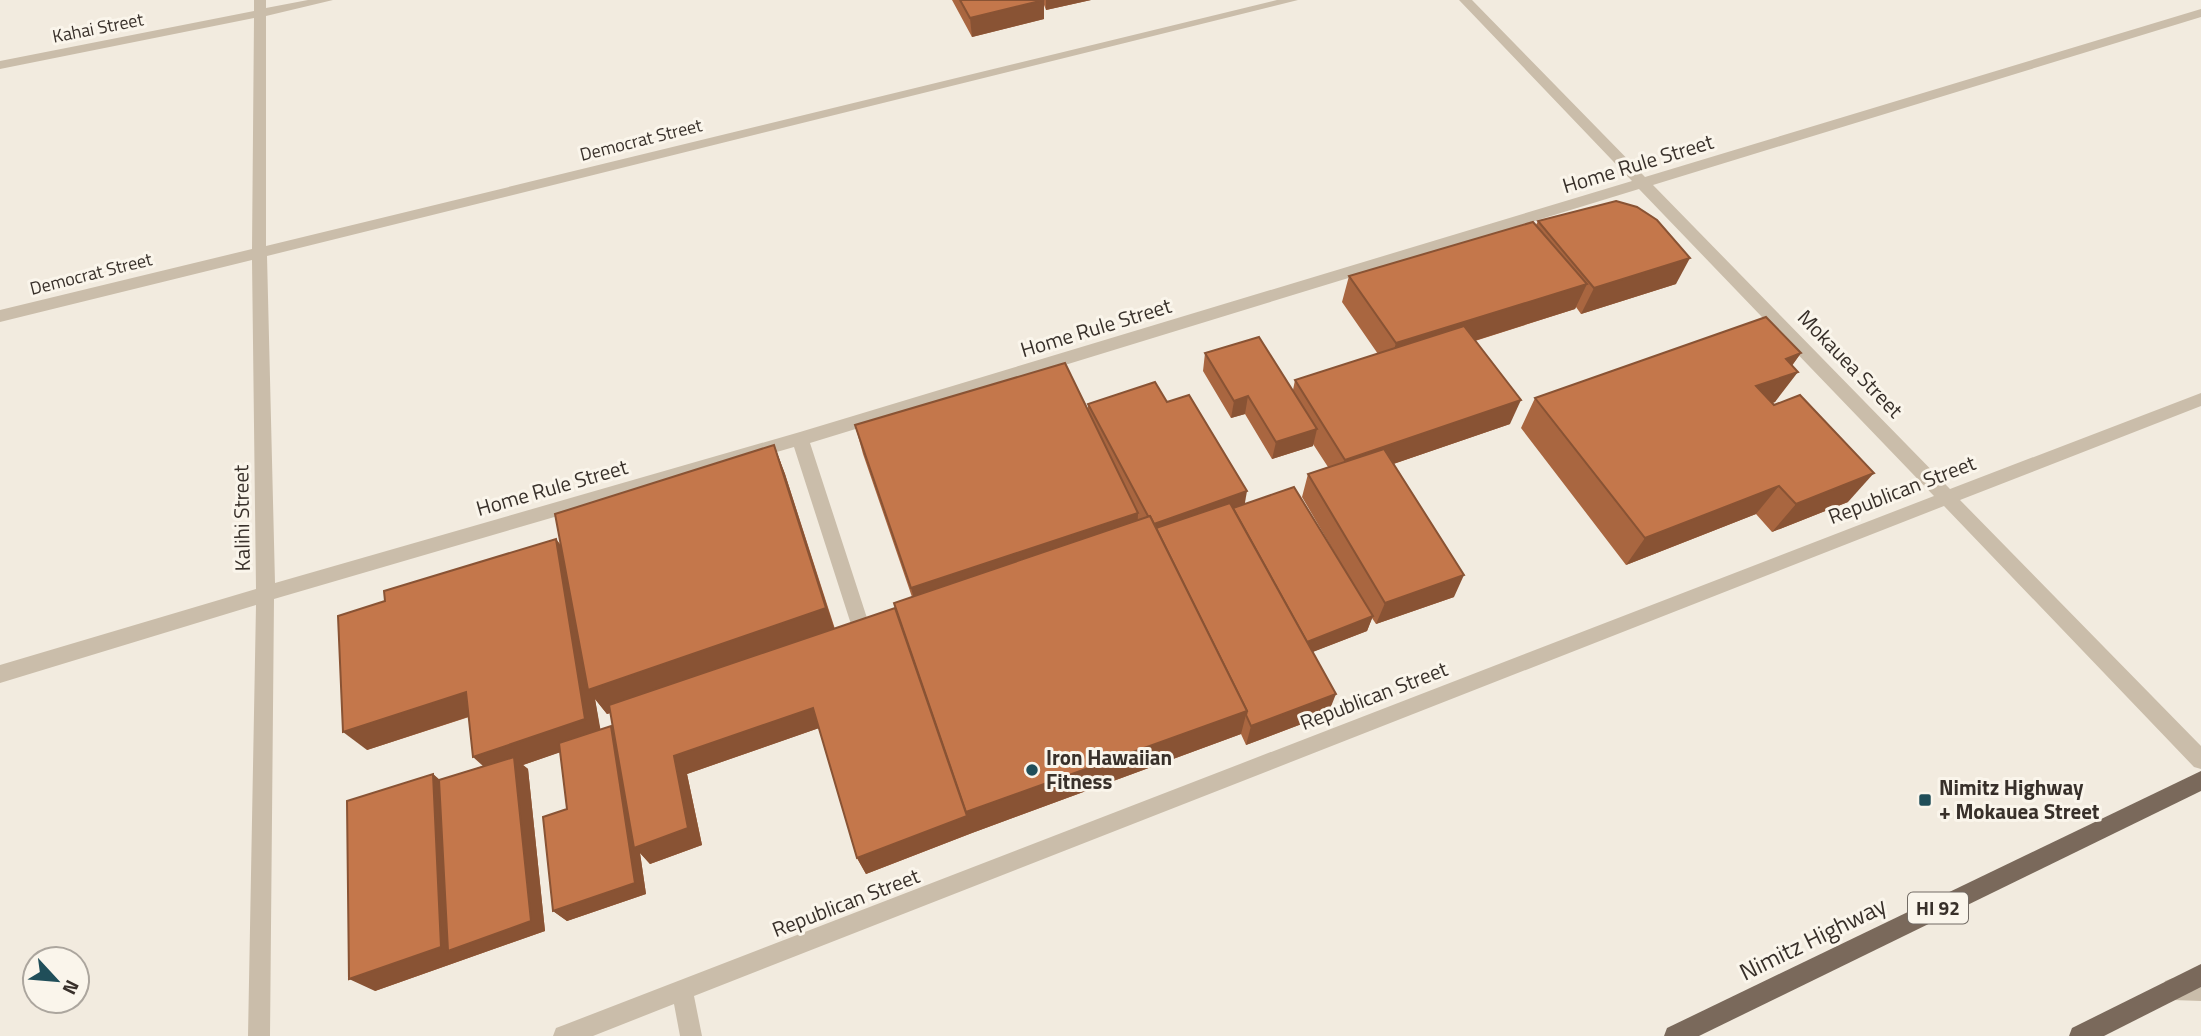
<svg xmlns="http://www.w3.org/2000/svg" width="2201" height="1036" font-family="'Titillium Web',sans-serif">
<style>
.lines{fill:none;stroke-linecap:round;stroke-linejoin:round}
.minor{fill:#cabdaa;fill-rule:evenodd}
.major{fill:#7a695b;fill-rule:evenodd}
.wall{fill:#a96640;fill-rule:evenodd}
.shaded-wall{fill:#895334}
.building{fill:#c4774b;stroke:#895334;stroke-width:2}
.poi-dot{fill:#204e59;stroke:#faf5eb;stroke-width:2.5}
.labels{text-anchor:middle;stroke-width:6;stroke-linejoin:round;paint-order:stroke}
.far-street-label{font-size:18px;fill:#38302a;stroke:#faf5eb}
.shield{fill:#faf5eb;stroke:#726b64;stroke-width:2}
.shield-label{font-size:19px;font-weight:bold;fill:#38302a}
.street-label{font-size:21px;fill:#38302a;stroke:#faf5eb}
.poi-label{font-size:21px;font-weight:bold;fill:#38302a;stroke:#faf5eb;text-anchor:start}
.near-street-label{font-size:24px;fill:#38302a;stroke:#faf5eb}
</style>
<rect width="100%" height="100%" fill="#f2ebdf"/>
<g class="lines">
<g class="minor">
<path d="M254,0H266V8L308,0H333L266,16V246L1277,0H1298L267,256L275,583L800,432L1632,181L1459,0H1472L1645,177L2201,9V17L1653,185L1950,489L2201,393V406L1960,500L2201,746V769L2194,767L1944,506L694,996L702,1036H680L674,1004L593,1036H553L556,1028L564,1025L1934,496L1639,189L810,443L867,618L865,624L858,626L851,624L849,618L794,447L274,599L270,1036H248L256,605L0,683V665L256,589L252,260L0,322V310L252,249L254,18L0,69V61L254,11Z"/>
<path d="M2173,978L2201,979V1001L2173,1000L2165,997L2162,989L2165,981Z"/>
</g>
<g class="major">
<path d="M2201,771V791L1699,1036H1664L1667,1028Z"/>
<path d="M2201,964V987L2104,1036H2069L2072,1028Z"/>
</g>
</g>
<g class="wall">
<path d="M952,0H1091L1046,10L1044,5V19L972,37Z"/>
<path d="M1538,221L1676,284L1581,314L1576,307L1575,309L1475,341L1510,424L1393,464L1454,597L1376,624L1372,618L1367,631L1312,652L1328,714L1246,745L1241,734L972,833L866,874L857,858L819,728L687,774L702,845L650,864L640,853L646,894L567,921L553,911L567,809L560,752L523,765L528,769L545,931L375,991L433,774L439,780L483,766L469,717L367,750L385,601L556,539L561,545L774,445L785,474L835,629L895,608L912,597L863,454L855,425L1088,410V404L1167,402L1245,504L1343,567L1302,497L1308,474L1328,467L1313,444V446L1272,459L1245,414L1231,418L1203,371L1205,353L1293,390L1295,380L1378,354L1342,302L1349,276L1536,225ZM595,699L607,714L611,713L614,730L611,726L600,730Z"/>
<path d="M1801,353L1792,365L1775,402L1772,403L1848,502L1772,532L1756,514L1626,565L1521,428L1535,398Z"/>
</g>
<g class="shaded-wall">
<path d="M1044,0V19L972,37L970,18Z"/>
<path d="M1046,0H1091L1046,10Z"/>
<path d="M1690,258L1676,284L1581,314L1594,288Z"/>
<path d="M1587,284L1575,309L1388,368L1396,343Z"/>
<path d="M1801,353L1784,377L1798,372L1775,402L1735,417L1756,386L1786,359Z"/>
<path d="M1248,396L1245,414L1231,418L1234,401Z"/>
<path d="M1521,400L1510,424L1338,483L1345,460Z"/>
<path d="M1317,429L1313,446L1272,459L1276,442Z"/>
<path d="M774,445L785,474L836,634L607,714L595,699L602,738L523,765L528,769L545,931L375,991L349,979L433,774L454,792L493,775L473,757L556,539L571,561Z"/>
<path d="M1874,473L1848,502L1772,532L1796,504Z"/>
<path d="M1779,486L1756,514L1626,565L1645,538Z"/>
<path d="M1247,491L1243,514L1155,529L1152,525Z"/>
<path d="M1138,513L1137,541L918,614L911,588Z"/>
<path d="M1464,575L1454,597L1376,624L1385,603Z"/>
<path d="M1373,616L1367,631L1300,657L1305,643Z"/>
<path d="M466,692L486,711L367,750L343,732Z"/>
<path d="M1336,694L1328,714L1246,745L1251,726Z"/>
<path d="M813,708L822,727L687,774L702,845L650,864L640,853L646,894L567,921L553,911L611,726L622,740Z"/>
<path d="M1247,711L1241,734L972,833L866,874L857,858L966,812Z"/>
</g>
<g class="building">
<path d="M960,0H1044L970,18Z"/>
<path d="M1616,201L1637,207L1657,220L1690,258L1594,288L1538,221Z"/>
<path d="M1533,222L1587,284L1396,343L1349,276Z"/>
<path d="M1766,317L1801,353L1786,359L1798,372L1756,386L1774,405L1800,395L1874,473L1796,504L1779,486L1645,538L1535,398Z"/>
<path d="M1464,326L1521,400L1345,460L1295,380Z"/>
<path d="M1259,337L1317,429L1276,442L1248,396L1234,401L1205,353Z"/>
<path d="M1065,363L1138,513L911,588L855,425Z"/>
<path d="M1155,382L1167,402L1189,395L1247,491L1154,524L1150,516H1148L1088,404Z"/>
<path d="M774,445L826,608L588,690L555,514Z"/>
<path d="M1384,449L1464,575L1385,603L1308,474Z"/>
<path d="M1294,487L1373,616L1307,642L1233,508Z"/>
<path d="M1230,503L1336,694L1251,726L1246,715L1247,711L1156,528Z"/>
<path d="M1150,516L1247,711L966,812L894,603Z"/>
<path d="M556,539L585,719L473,757L466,692L343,732L338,616L385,601L384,591Z"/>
<path d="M895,608L967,816L857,858L813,708L674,756L688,828L634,848L609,705Z"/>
<path d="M611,726L635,883L553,911L543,817L567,809L559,743Z"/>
<path d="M514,757L531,921L448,951L439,780Z"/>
<path d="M433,774L441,947L349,979L347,801Z"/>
</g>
<g class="poi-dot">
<circle cx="1032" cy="770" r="7"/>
<rect x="1918" y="793" width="14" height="14" rx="3.5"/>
</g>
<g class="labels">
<g class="far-street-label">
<text transform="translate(98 28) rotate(-11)" y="6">Kahai Street</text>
<text transform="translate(641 140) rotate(-14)" y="6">Democrat Street</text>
<text transform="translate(91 274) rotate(-14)" y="6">Democrat Street</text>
</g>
<rect class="shield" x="1908" y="892.5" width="60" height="31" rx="5"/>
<g class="shield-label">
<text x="1938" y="915">HI 92</text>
</g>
<g class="street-label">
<text transform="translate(1638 164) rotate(-17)" y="7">Home Rule Street</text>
<text transform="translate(1096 328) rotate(-17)" y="7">Home Rule Street</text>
<text transform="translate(1850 364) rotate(46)" y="7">Mokauea Street</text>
<text transform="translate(552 488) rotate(-16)" y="7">Home Rule Street</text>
<text transform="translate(1902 490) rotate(-21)" y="7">Republican Street</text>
<text transform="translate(242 518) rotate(-91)" y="7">Kalihi Street</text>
<text transform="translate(1374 696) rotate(-21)" y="7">Republican Street</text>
<text transform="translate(846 903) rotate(-21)" y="7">Republican Street</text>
</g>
<g class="poi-label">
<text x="1046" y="765">Iron Hawaiian<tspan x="1046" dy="24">Fitness</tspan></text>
<text x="1939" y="795">Nimitz Highway<tspan x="1939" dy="24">+ Mokauea Street</tspan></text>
</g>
<g class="near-street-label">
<text transform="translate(1813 939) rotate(-26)" y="8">Nimitz Highway</text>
</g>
</g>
<g transform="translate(56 980) rotate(116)"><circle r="33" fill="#faf5eb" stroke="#aca69e" stroke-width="2"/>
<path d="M0-5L12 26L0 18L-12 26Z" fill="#204e59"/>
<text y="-10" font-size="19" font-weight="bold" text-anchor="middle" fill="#38302a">N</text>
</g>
</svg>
